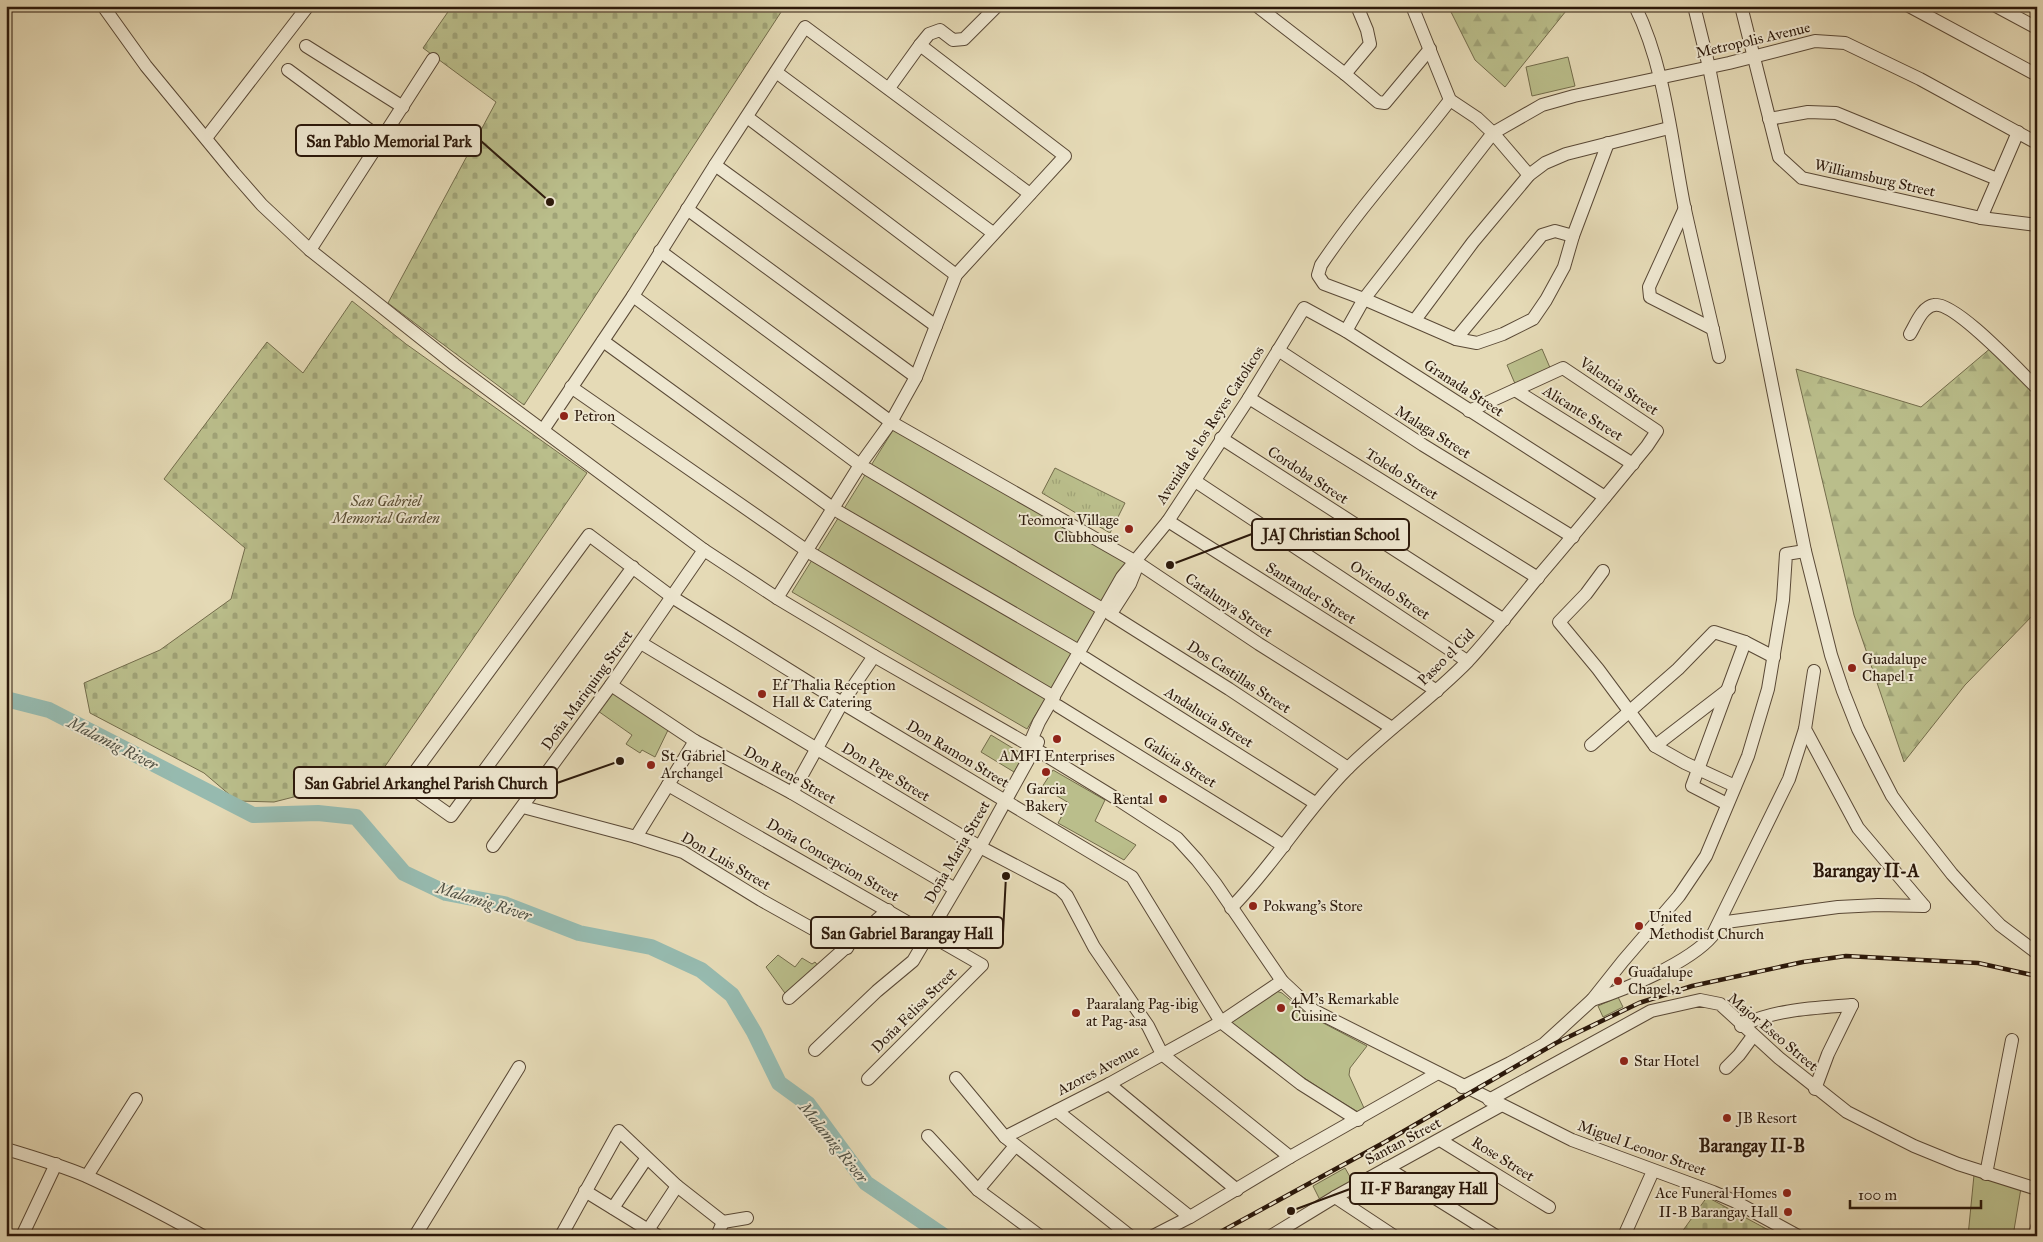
<svg xmlns="http://www.w3.org/2000/svg" width="2043" height="1242" font-family="'IM FELL Great Primer',serif">
<style>
.grass{fill:#babe8b;stroke:#736c4b}
.forest{fill:url(#forest-firs);stroke:#736c4b}
.cemetery{fill:url(#cemetery-stones);stroke:#736c4b}
.park{fill:url(#park-tufts);stroke:#736c4b}
.lines{fill:none;stroke-linecap:round;stroke-linejoin:round}
.river{stroke:#96baaf;stroke-width:16}
.minor-casing{stroke:#5a4936;stroke-width:14}
.minor{stroke:#eee7d0;stroke-width:12}
.rail-casing{stroke:#2c190b;stroke-width:4.5}
.rail{stroke:#eee7d0;stroke-width:2.5;stroke-dasharray:8;stroke-linecap:butt}
.poi-dot{fill:#8f2418;stroke:#eee7d0;stroke-width:2}
.labels{text-anchor:middle;stroke-width:4;stroke-linejoin:round;paint-order:stroke}
.street-label{font-size:15px;fill:#2c190b;stroke:#eee7d0}
.poi-label{font-size:15px;fill:#2c190b;stroke:#eee7d0;text-anchor:start}
.park-label{font-size:15px;font-style:italic;fill:#574b31;stroke:#eee7d0}
.water-label{font-size:16px;font-style:italic;fill:#515144;stroke:#eee7d0}
.quarter-label{font-size:18px;font-weight:bold;fill:#2c190b;stroke:#eee7d0}
.leader{fill:none;stroke:#2c190b;stroke-width:2}
.callout-dot{fill:#2c190b;stroke:#eee7d0;stroke-width:2}
.callout{fill:#eee7d0;stroke:#2c190b;stroke-width:2}
.callout-label{font-size:16px;text-anchor:middle;font-weight:bold;fill:#2c190b}
</style>
<defs>
<pattern id="forest-firs" width="22" height="20" patternUnits="userSpaceOnUse" patternTransform="scale(1.25)"><rect width="22" height="20" fill="#babe8b"/><path d="M5 1l3.5 6h-7zM16 11l3.5 6h-7z" fill="#a0a377"/></pattern>
<pattern id="cemetery-stones" width="16" height="16" patternUnits="userSpaceOnUse" patternTransform="scale(1.25)"><rect width="16" height="16" fill="#babe8b"/><path d="M2 7V4a2 2 0 0 1 4 0v3zM10 15v-3a2 2 0 0 1 4 0v3z" fill="#a0a377"/></pattern>
<pattern id="park-tufts" width="24" height="20" patternUnits="userSpaceOnUse" patternTransform="scale(1.25)"><rect width="24" height="20" fill="#babe8b"/><path d="M3 7l-1-3M5 7V3M7 7l1-3M15 17l-1-3M17 17v-4M19 17l1-3" fill="none" stroke="#a0a377"/></pattern>
</defs>
<rect width="100%" height="100%" fill="#e5dab6"/>
<filter id="stains"><feTurbulence type="fractalNoise" baseFrequency=".004" numOctaves="4"/><feColorMatrix values="0 0 0 0 .2 0 0 0 0 .09 0 0 0 0 .02 0 0 0 .5 -.17"/></filter>
<radialGradient id="worn" r=".72"><stop offset=".6" stop-color="#630" stop-opacity="0"/><stop offset="1" stop-color="#630" stop-opacity=".3"/></radialGradient>
<g class="grass">
<path d="M1568,57L1575,86L1532,96L1526,67Z"/>
<path d="M1542,349L1551,370L1516,386L1507,365Z"/>
<path d="M895,427L1128,563L1027,729L792,592Z"/>
<path d="M613,692L669,728L655,757L642,750L640,753L626,744L632,735L598,711Z"/>
<path d="M991,735L1024,755L1014,772L981,752Z"/>
<path d="M1053,770L1105,800L1095,821L1136,845L1124,860L1058,823L1069,803L1042,787Z"/>
<path d="M778,955L795,967L802,958L812,964L815,962L820,968L787,996L766,967Z"/>
<path d="M1276,991L1282,993L1308,1015L1367,1046L1350,1068L1349,1075L1364,1108L1358,1112C1313,1085 1270,1056 1230,1023Z"/>
<path d="M1618,997L1623,1007L1603,1017L1598,1006Z"/>
<path d="M1345,1168L1353,1182L1320,1200L1313,1186Z"/>
<path d="M1974,1175L2021,1188L2013,1236H1968Z"/>
</g>
<g class="forest">
<path d="M1448,6H1570L1505,87L1475,60Z"/>
<path d="M1992,347L2037,395V611L1965,685L1904,762L1854,615L1796,369L1921,407Z"/>
</g>
<g class="cemetery">
<path d="M452,6H785L524,405L388,303L496,102L423,48Z"/>
<path d="M352,301L406,344L587,473L366,794L325,789L274,802L237,801L204,773L90,713L84,683L160,650L231,599L245,548L164,479L267,342L303,373Z"/>
<path d="M1707,1197L1774,1233L1780,1236H1679Z"/>
</g>
<path class="park" d="M1055,468L1125,503L1110,533L1042,493Z"/>
<g class="lines">
<path class="river" d="M6,699L49,710L253,815L318,813L356,817L404,873L446,893L504,904L579,933L651,947L701,970L732,995L754,1032L779,1083L808,1104L866,1183L944,1236"/>
<defs>
<g id="minor">
<path d="M103,6L146,66L234,173L262,205L310,250L455,365L704,550L777,598L874,656L1029,745L1117,799L1177,838L1197,860L1215,883L1282,981L1313,1010L1572,1140L1713,1192L1734,1201L1798,1236"/>
<path d="M1257,6L1345,74L1378,102L1385,103L1430,49"/>
<path d="M1412,6L1450,100L1477,118L1493,133L1529,175"/>
<path d="M1635,6C1665,67 1671,139 1684,205C1695,256 1708,306 1719,357"/>
<path d="M1694,6L1709,67L1805,551L1831,655L1843,691L1858,729L1875,763L1892,796L1908,818L1952,874L1972,896L2000,925L2037,953"/>
<path d="M1741,6L1779,157L1802,178L1981,218L2037,225"/>
<path d="M1909,6L2037,75"/>
<path d="M1996,6L2037,28"/>
<path d="M920,45L929,34L940,30L953,40L964,39L997,6"/>
<path d="M306,46L403,107"/>
<path d="M288,70L383,140"/>
<path d="M776,72L993,233"/>
<path d="M1345,74L1370,44L1367,30L1357,6"/>
<path d="M1450,100C1407,156 1360,207 1321,265L1318,275L1324,284L1364,299L1456,339L1477,343L1503,334L1533,319L1546,300L1564,267L1573,236L1608,143"/>
<path d="M747,117L956,275"/>
<path d="M1769,119L1808,112L1836,113L1997,179"/>
<path d="M206,138L308,6"/>
<path d="M715,165L936,326"/>
<path d="M1685,208L1649,287L1650,297L1713,329"/>
<path d="M687,209L916,377"/>
<path d="M1981,218L2018,132"/>
<path d="M310,250L433,59"/>
<path d="M660,251L891,422L1138,563L1259,644L1392,728"/>
<path d="M633,296L860,465"/>
<path d="M1415,320L1473,242L1529,175L1545,163L1566,154L1669,128"/>
<path d="M1346,331L1364,299L1493,133L1542,105L1574,96L1729,63L1815,41L1845,43L1920,79L2037,143"/>
<path d="M1910,334C1916,324 1922,307 1934,305C1955,301 2020,372 2037,388"/>
<path d="M1456,339L1542,235L1555,231L1573,236"/>
<path d="M603,341L834,509"/>
<path d="M1278,350L1423,445L1573,537"/>
<path d="M571,387L806,550"/>
<path d="M1515,390L1633,464"/>
<path d="M1249,398L1538,578"/>
<path d="M543,430L633,296L715,165L805,27L1030,194"/>
<path d="M1221,438L1504,620"/>
<path d="M867,469L1104,610"/>
<path d="M1195,481L1467,661"/>
<path d="M839,512L1079,651"/>
<path d="M1168,521L1437,691"/>
<path d="M812,554L1054,697"/>
<path d="M633,567L451,816L406,784L589,535L672,597L842,703L1132,877L1221,1022L1301,1084L1358,1120"/>
<path d="M1603,571L1586,594L1559,622L1598,669L1655,746L1685,763L1735,786"/>
<path d="M777,598L860,465L891,422L916,377L956,275L1065,156L920,45L889,88"/>
<path d="M1112,612L1130,584L1138,564"/>
<path d="M1110,614L1229,689L1348,768"/>
<path d="M641,643L980,847L1060,889L1067,896L1094,947L1148,1026L1162,1054L1290,1157"/>
<path d="M1085,658L1315,803"/>
<path d="M1814,671L1805,729L1858,828L1924,906"/>
<path d="M611,685L695,741L792,793L955,889"/>
<path d="M1058,706L1284,846"/>
<path d="M1029,745L1039,722L1122,577L1168,521L1249,398L1304,308L1346,331L1605,497"/>
<path d="M1591,745L1678,669L1714,632L1745,642L1774,657"/>
<path d="M1655,746L1729,689"/>
<path d="M668,785L982,965L868,1079"/>
<path d="M792,793L842,703L874,656"/>
<path d="M1727,804L1692,786L1745,642"/>
<path d="M523,807L636,837L683,852L761,900L847,948"/>
<path d="M636,837L695,741"/>
<path d="M493,846L611,685L704,550"/>
<path d="M1231,908C1274,865 1304,812 1347,769C1385,731 1430,700 1468,661C1493,634 1515,605 1538,577C1575,534 1611,490 1647,446L1657,431L1563,368L1469,411"/>
<path d="M1719,923L1838,907L1878,905L1924,906"/>
<path d="M789,998L888,910"/>
<path d="M1592,1000C1625,990 1690,962 1712,936L1789,779L1805,729"/>
<path d="M1741,1026C1775,1009 1815,1008 1852,1005"/>
<path d="M815,1050L877,991L913,961L980,847L1038,742"/>
<path d="M1726,1068L1739,1055L1753,1036"/>
<path d="M956,1078L1005,1137L1130,1236"/>
<path d="M1109,1084L1237,1190"/>
<path d="M1462,1087L1510,1063L1544,1044L1592,1000L1623,961L1679,896L1706,856L1748,756L1768,689L1783,600L1786,554L1805,551"/>
<path d="M1815,1089L1828,1054L1852,1005"/>
<path d="M1489,1100L1651,1011L1700,1000L1720,1004L1779,1058L1847,1112L1914,1146L1958,1164L2037,1189"/>
<path d="M1057,1111L1190,1217"/>
<path d="M928,1136L978,1190L1040,1236"/>
<path d="M1005,1137L1109,1084L1221,1022L1282,981"/>
<path d="M1440,1140L1549,1207"/>
<path d="M6,1149C33,1157 60,1165 86,1176C126,1194 165,1215 203,1236"/>
<path d="M1387,1168L1496,1236"/>
<path d="M1986,1174L2012,1040"/>
<path d="M87,1176L136,1099"/>
<path d="M978,1190L1015,1146"/>
<path d="M585,1191L658,1236"/>
<path d="M1335,1197L1394,1236"/>
<path d="M613,1208L646,1159"/>
<path d="M648,1230L677,1186"/>
<path d="M22,1236L56,1164"/>
<path d="M415,1236L519,1067"/>
<path d="M561,1236L619,1131L677,1186L723,1222L747,1218"/>
<path d="M717,1236L723,1222"/>
<path d="M1153,1236L1190,1217L1290,1157L1438,1073"/>
<path d="M1271,1236L1335,1197L1500,1106"/>
<path d="M1624,1236L1653,1171"/>
<path d="M2035,1236L2037,1227"/>
</g>
</defs>
<use href="#minor" class="minor-casing"/>
<use href="#minor" class="minor"/>
<defs>
<path id="rail" d="M1213,1236L1385,1142L1556,1043L1639,1003L1692,986L1803,962L1846,956L1978,963L2037,976"/>
</defs>
<use href="#rail" class="rail-casing"/>
<use href="#rail" class="rail"/>
</g>
<g class="poi-dot">
<circle cx="564" cy="416" r="5"/>
<circle cx="1129" cy="529" r="5"/>
<circle cx="1852" cy="668" r="5"/>
<circle cx="762" cy="694" r="5"/>
<circle cx="1057" cy="739" r="5"/>
<circle cx="651" cy="765" r="5"/>
<circle cx="1046" cy="772" r="5"/>
<circle cx="1163" cy="799" r="5"/>
<circle cx="1253" cy="906" r="5"/>
<circle cx="1639" cy="926" r="5"/>
<circle cx="1618" cy="981" r="5"/>
<circle cx="1281" cy="1008" r="5"/>
<circle cx="1076" cy="1013" r="5"/>
<circle cx="1624" cy="1061" r="5"/>
<circle cx="1727" cy="1118" r="5"/>
<circle cx="1787" cy="1193" r="5"/>
<circle cx="1788" cy="1212" r="5"/>
</g>
<g class="labels">
<g class="street-label">
<text transform="translate(1753 40) rotate(-13)" y="5">Metropolis Avenue</text>
<text transform="translate(1875 178) rotate(13)" y="5">Williamsburg Street</text>
<text transform="translate(1619 386) rotate(34)" y="5">Valencia Street</text>
<text transform="translate(1464 388) rotate(33)" y="5">Granada Street</text>
<text transform="translate(1583 413) rotate(32)" y="5">Alicante Street</text>
<text transform="translate(1210 425) rotate(-57)" y="5">Avenida de los Reyes Catolicos</text>
<text transform="translate(1433 432) rotate(32)" y="5">Malaga Street</text>
<text transform="translate(1402 474) rotate(32)" y="5">Toledo Street</text>
<text transform="translate(1308 475) rotate(33)" y="5">Cordoba Street</text>
<text transform="translate(1390 590) rotate(34)" y="5">Oviendo Street</text>
<text transform="translate(1311 593) rotate(32)" y="5">Santander Street</text>
<text transform="translate(1229 605) rotate(34)" y="5">Catalunya Street</text>
<text transform="translate(1446 657) rotate(-45)" y="5">Paseo el Cid</text>
<text transform="translate(1239 677) rotate(33)" y="5">Dos Castillas Street</text>
<text transform="translate(587 690) rotate(-54)" y="5">Doña Mariquing Street</text>
<text transform="translate(1209 717) rotate(32)" y="5">Andalucia Street</text>
<text transform="translate(958 754) rotate(31)" y="5">Don Ramon Street</text>
<text transform="translate(1180 762) rotate(32)" y="5">Galicia Street</text>
<text transform="translate(886 772) rotate(31)" y="5">Don Pepe Street</text>
<text transform="translate(790 775) rotate(29)" y="5">Don Rene Street</text>
<text transform="translate(957 852) rotate(-60)" y="5">Doña Maria Street</text>
<text transform="translate(833 860) rotate(30)" y="5">Doña Concepcion Street</text>
<text transform="translate(726 861) rotate(30)" y="5">Don Luis Street</text>
<text transform="translate(914 1010) rotate(-45)" y="5">Doña Felisa Street</text>
<text transform="translate(1773 1032) rotate(40)" y="5">Major Eseo Street</text>
<text transform="translate(1098 1070) rotate(-28)" y="5">Azores Avenue</text>
<text transform="translate(1403 1141) rotate(-28)" y="5">Santan Street</text>
<text transform="translate(1642 1148) rotate(20)" y="5">Miguel Leonor Street</text>
<text transform="translate(1503 1159) rotate(32)" y="5">Rose Street</text>
</g>
<g class="poi-label">
<text x="574" y="421">Petron</text>
<text x="1119" y="525" text-anchor="end">Teomora Village<tspan x="1119" dy="17">Clubhouse</tspan></text>
<text x="1862" y="664">Guadalupe<tspan x="1862" dy="17">Chapel 1</tspan></text>
<text x="772" y="690">Ef Thalia Reception<tspan x="772" dy="17">Hall &amp; Catering</tspan></text>
<text x="661" y="761">St. Gabriel<tspan x="661" dy="17">Archangel</tspan></text>
<text x="1057" y="761" text-anchor="middle">AMFI Enterprises</text>
<text x="1046" y="794" text-anchor="middle">Garcia<tspan x="1046" dy="17">Bakery</tspan></text>
<text x="1153" y="804" text-anchor="end">Rental</text>
<text x="1263" y="911">Pokwang's Store</text>
<text x="1649" y="922">United<tspan x="1649" dy="17">Methodist Church</tspan></text>
<text x="1628" y="977">Guadalupe<tspan x="1628" dy="17">Chapel 2</tspan></text>
<text x="1291" y="1004">4M's Remarkable<tspan x="1291" dy="17">Cuisine</tspan></text>
<text x="1086" y="1009">Paaralang Pag-ibig<tspan x="1086" dy="17">at Pag-asa</tspan></text>
<text x="1634" y="1066">Star Hotel</text>
<text x="1737" y="1123">JB Resort</text>
<text x="1777" y="1198" text-anchor="end">Ace Funeral Homes</text>
<text x="1778" y="1217" text-anchor="end">II-B Barangay Hall</text>
</g>
<g class="park-label">
<text x="386" y="506">San Gabriel<tspan x="386" dy="17">Memorial Garden</tspan></text>
</g>
<g class="water-label">
<text transform="translate(113 743) rotate(27)" y="6">Malamig River</text>
<text transform="translate(484 901) rotate(17)" y="6">Malamig River</text>
<text transform="translate(834 1142) rotate(51)" y="6">Malamig River</text>
</g>
<g class="quarter-label">
<text x="1866" y="877">Barangay II-A</text>
<text x="1752" y="1152">Barangay II-B</text>
</g>
</g>
<path class="leader" d="M550 202L481 141M1170 565L1252 534M620 761L557 783M1006 876L1003 933M1291 1211L1350 1189"/>
<g class="callout-dot">
<circle cx="550" cy="202" r="5"/>
<circle cx="1170" cy="565" r="5"/>
<circle cx="620" cy="761" r="5"/>
<circle cx="1006" cy="876" r="5"/>
<circle cx="1291" cy="1211" r="5"/>
</g>
<g class="callout">
<rect x="296" y="125" width="185" height="31" rx="5"/>
<rect x="1252" y="519" width="157" height="31" rx="5"/>
<rect x="294" y="767" width="263" height="31" rx="5"/>
<rect x="811" y="917" width="192" height="31" rx="5"/>
<rect x="1350" y="1173" width="147" height="31" rx="5"/>
</g>
<g class="callout-label">
<text x="389" y="147">San Pablo Memorial Park</text>
<text x="1331" y="540">JAJ Christian School</text>
<text x="426" y="789">San Gabriel Arkanghel Parish Church</text>
<text x="907" y="939">San Gabriel Barangay Hall</text>
<text x="1424" y="1194">II-F Barangay Hall</text>
</g>
<rect width="2043" height="1242" fill="none" stroke="#e5dab6" stroke-width="25"/>
<rect x="8" y="8" width="2028" height="1227" fill="none" stroke="#2c190b" stroke-width="2.5"/>
<rect x="12" y="12" width="2018" height="1217" fill="none" stroke="#2c190b"/>
<path d="M1850 1200v8h131v-8" fill="none" stroke="#2c190b" stroke-width="2.5"/>
<text x="1858" y="1200" font-size="15" fill="#2c190b" stroke="#eee7d0" stroke-width="4" paint-order="stroke">100 m</text>
<rect width="100%" height="100%" filter="url(#stains)"/>
<rect width="100%" height="100%" fill="url(#worn)"/>
</svg>
